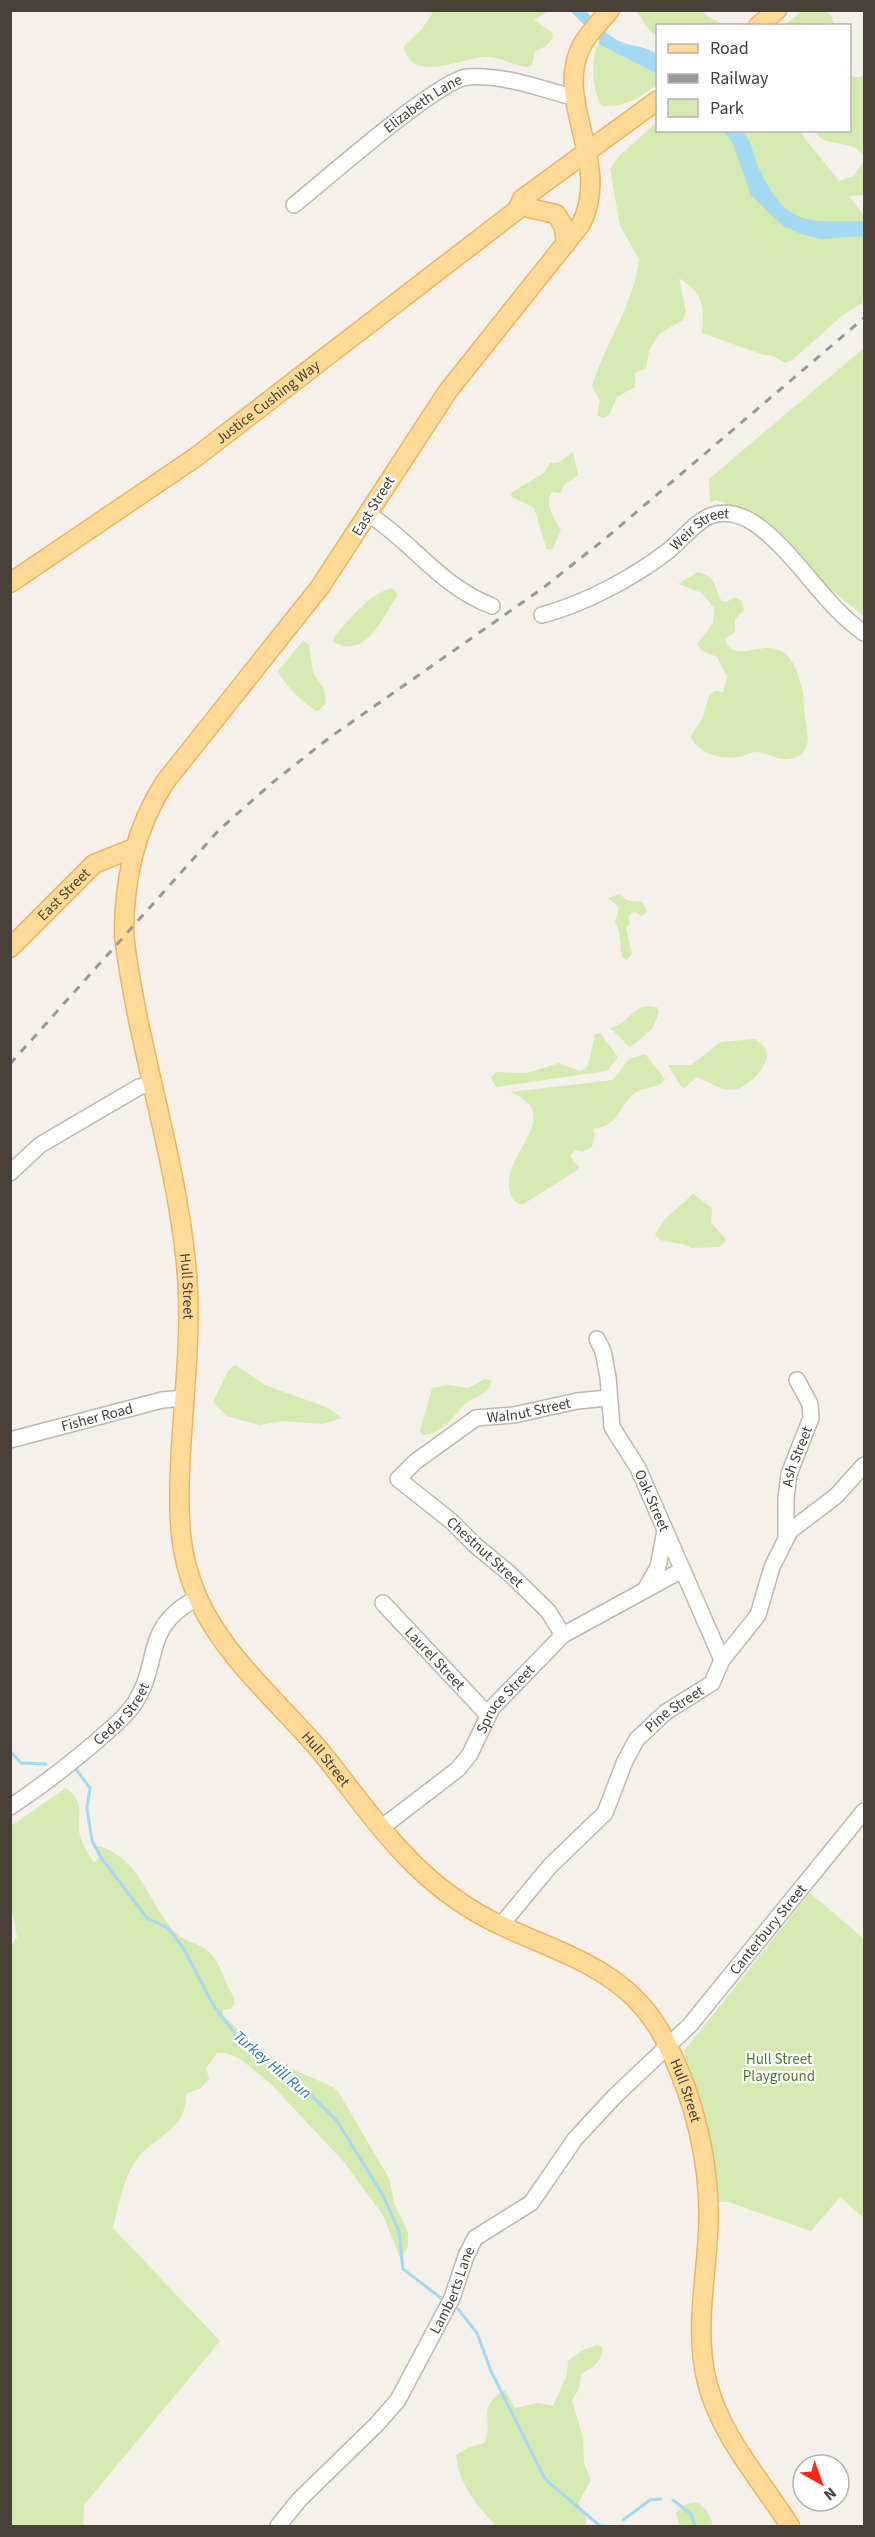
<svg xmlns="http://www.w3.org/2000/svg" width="875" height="2537" font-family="'Source Sans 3',sans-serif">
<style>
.green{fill:#d4eab0}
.water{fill:#a3d9f3}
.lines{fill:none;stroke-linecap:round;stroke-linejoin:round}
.stream{stroke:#a3d9f3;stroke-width:3}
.minor-casing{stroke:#c1b7ab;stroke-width:18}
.major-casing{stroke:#e8b663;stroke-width:21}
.minor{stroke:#fff;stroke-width:15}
.major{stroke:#ffda97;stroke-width:18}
.rail{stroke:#989898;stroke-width:3;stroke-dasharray:8 8;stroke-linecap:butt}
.labels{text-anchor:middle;stroke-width:4.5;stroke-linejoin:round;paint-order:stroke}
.street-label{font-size:15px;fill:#494037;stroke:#fff}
.park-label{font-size:15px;fill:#4e7d27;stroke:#fff}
.water-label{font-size:16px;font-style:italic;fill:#287ca8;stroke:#fff}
</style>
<rect width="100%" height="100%" fill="#f5f0e9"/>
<g class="green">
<path d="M803,10L826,11L832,17L834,25H784Z"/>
<path d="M434,11H549L534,20L552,32L553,38L546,46L535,51L532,65L528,67C514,66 502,57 487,57C466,56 410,86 404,46L422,29Z"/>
<path d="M636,11H703L707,16L725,25L658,26L657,36L650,31Z"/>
<path d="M599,44L657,74V84C641,97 624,108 602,106C593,94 589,56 599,44Z"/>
<path d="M864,73V156C853,138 825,149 814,131L850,130V74L854,77H861Z"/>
<path d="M657,122L658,130L799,131L839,181L854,176L864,161V195L849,196L864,216V302L842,316L792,360L785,363L770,355H764L702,333C704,304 704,295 679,278L686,311L683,320L659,334L649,351L646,368L635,373V387L617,397L609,415L603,418L597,415L600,401L592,386C606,342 634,304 639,259L620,226L610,169L619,156Z"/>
<path d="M864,348V616L811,574L751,513L716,500L710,503L709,479Z"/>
<path d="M573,452L578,475L564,485L561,493L552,492C544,504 554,519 561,530L553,548L547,550L534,508L512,497L511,493L544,473L550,463L560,462Z"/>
<path d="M698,572C720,578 712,588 722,601L727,602L734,597L742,601L744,610L735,619V632L725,639C736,675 784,613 801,685C804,695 804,706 805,717C808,734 814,756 787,759C777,760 766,752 755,752C749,753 744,756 738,757C722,760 696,753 691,736L702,719L709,696L715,691L723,692L727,677L717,657L701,650L697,644L713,623L714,608L702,593L678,584Z"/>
<path d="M393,588L398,595C383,615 368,660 333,642L334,637C350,619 369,593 393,588Z"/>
<path d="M303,641L309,645L313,673L324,689L326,703L318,711C308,708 281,681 278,671Z"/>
<path d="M619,894L629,901L642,902L647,911L642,916L634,912L628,916L630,923L626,928L632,954L627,960L622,958L619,931L615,922L619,907L608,898Z"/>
<path d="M648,1006L657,1007L659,1013L652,1029L630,1047L610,1028C628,1023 631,1009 648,1006Z"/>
<path d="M600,1033L618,1057L607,1071L496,1087L491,1078L496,1072L527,1073L559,1063L580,1071L588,1066L595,1034Z"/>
<path d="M755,1039C760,1043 766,1046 767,1054C769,1066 746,1089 733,1090C720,1091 709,1081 697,1077L683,1089L668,1065H691L721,1042Z"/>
<path d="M645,1054L665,1079C659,1089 644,1086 635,1093C616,1108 622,1124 593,1129L595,1135L592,1147L582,1152L575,1150L570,1156L579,1167L577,1170L522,1205C515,1203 512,1199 510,1192C500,1154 568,1115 510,1092L613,1080L629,1059Z"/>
<path d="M693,1194L712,1208L711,1223L725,1238V1242L719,1247L691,1248C680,1239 664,1247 655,1235L664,1220Z"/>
<path d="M235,1365L265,1385L326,1407L342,1418L323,1424L282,1421L259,1425L227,1416L213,1402L228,1371Z"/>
<path d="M485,1379L492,1381C489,1395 473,1397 464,1405C453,1417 440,1435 423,1435L420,1431L432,1388L449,1385L468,1388Z"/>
<path d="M66,1788C88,1805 75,1814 80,1836C83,1846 89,1854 94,1863L98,1859L97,1847L100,1846C145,1863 147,1904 177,1934C186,1943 200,1943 209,1952C221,1963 224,1982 233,1996L235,2003L231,2009L223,2010V2015L245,2037L283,2065L333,2087L339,2093L390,2180L394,2203L408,2232V2246L401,2260L383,2215L343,2161L270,2083L239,2058L226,2053H217L206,2068L209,2079L201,2088L186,2094C187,2134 149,2136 133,2165C122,2185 118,2207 113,2228L220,2341L84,2505L83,2526H11L10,1947L17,1937L10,1900L11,1826Z"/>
<path d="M810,1893L864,1939V2218L840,2197L811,2231L729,2202H716L705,2120L684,2051Z"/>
<path d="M597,2345L602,2347C604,2362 592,2367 581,2374L579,2389L572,2400L583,2438L584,2463L591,2480L578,2503L587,2521L585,2526H496C478,2506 458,2484 456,2455L468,2448L484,2443C495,2420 475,2407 505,2390L515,2408L538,2403L553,2406L567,2375L568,2361L581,2351Z"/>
<path d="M694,2502C706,2505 710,2516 713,2526H680L676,2513L683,2506Z"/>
</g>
<g class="water">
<path d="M570,11H586C596,22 607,37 622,42C633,47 648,46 657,55V74L599,44V39Z"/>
<path d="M723,131H743C752,142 753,155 759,169C787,227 807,222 864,221V236L822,239L801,234L783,226L751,195L733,144Z"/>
</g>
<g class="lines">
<g class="stream">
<path d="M10,1751L21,1763L46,1764"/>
<path d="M75,1768L90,1788L87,1808L92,1841L102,1859L147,1918L168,1928L184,1949L213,2005L240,2040L296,2080L337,2121L384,2197L399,2231L403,2269L441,2298"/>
<path d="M458,2309L477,2333L491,2371L545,2479L600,2526H606"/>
<path d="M673,2500L691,2514L695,2526"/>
<path d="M623,2520L650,2500L661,2499"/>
</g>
<defs>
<g id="minor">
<path id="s1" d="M294,205C324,181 438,80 467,77C503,74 541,89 576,98"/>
<path d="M368,514C414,543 437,584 492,606"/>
<path id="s2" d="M542,615C584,604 633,578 668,551C682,540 694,523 710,516C725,510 741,515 754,523C797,553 821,603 864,633"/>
<path d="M10,1173L40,1145L139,1087L153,1083"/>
<path id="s3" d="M597,1339L603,1351L608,1377L612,1427L638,1468L722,1660"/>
<path id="s4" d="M10,1440L162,1400L185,1398"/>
<path id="s5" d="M786,1537V1498L789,1474L811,1418L810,1404L797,1380"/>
<path d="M645,1590L658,1567L665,1531"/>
<path id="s6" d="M383,1603L488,1715"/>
<path id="s7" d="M563,1635L548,1611L509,1573L475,1545L451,1521L398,1479L415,1462L476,1418L514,1415L577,1401L608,1398"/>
<path id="s8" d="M10,1807C42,1786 70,1764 98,1740C110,1729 125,1718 134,1704C162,1663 140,1628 197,1598"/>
<path id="s9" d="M381,1828L458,1769L470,1754L492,1708L563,1635L682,1570"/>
<path id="s10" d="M501,1925L550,1866L605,1813L625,1761L637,1739L666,1712L712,1683L722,1660L758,1615L772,1567L790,1531L836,1496L864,1465"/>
<path id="s11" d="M278,2526L299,2500L377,2424L398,2400L452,2298L466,2256L475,2238L531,2203L575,2139L615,2096L690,2025L864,1811"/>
</g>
<g id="major">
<path id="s12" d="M610,10C600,22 588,33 581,47C554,103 612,163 581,224L448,391L320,587L165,782C135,829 124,879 124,935C137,1045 175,1152 186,1263C195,1350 176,1436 180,1522C185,1625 254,1675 316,1746C346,1781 371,1820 404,1854C429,1881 459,1904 492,1921C558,1954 626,1966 664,2038C695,2097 712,2168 708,2235C705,2285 695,2333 707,2382C721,2437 761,2480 790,2526"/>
<path d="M758,26L777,10"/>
<path d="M529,208L556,214L564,227L566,244"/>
<path id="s13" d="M10,583L196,457L517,210L522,199L658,100"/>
<path id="s14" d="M10,948L94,864L134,848"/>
</g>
</defs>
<use href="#minor" class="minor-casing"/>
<use href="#major" class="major-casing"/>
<use href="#minor" class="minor"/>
<use href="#major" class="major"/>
<path class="rail" d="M10,1064L219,830L272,783L329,738L543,588L606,538L864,318"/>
</g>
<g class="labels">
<g class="street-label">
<text dy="5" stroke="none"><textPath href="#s1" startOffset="164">Elizabeth Lane</textPath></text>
<text dy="5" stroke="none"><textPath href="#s13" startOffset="315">Justice Cushing Way</textPath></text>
<text transform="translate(373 506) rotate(-58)" y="5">East Street</text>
<text dy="5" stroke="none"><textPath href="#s2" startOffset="182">Weir Street</textPath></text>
<text dy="5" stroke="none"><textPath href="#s14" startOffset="76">East Street</textPath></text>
<text dy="5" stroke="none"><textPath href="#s12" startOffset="1443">Hull Street</textPath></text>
<text dy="5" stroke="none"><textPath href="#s7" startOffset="381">Walnut Street</textPath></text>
<text dy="5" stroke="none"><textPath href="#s4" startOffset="90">Fisher Road</textPath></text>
<text dy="5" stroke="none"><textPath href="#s5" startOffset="82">Ash Street</textPath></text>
<text dy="5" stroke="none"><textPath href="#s3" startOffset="174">Oak Street</textPath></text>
<text transform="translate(485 1552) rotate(42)" y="5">Chestnut Street</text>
<text dy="5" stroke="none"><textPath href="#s6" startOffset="76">Laurel Street</textPath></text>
<text dy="5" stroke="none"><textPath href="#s9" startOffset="182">Spruce Street</textPath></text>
<text dy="5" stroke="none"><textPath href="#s10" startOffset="282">Pine Street</textPath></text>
<text dy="5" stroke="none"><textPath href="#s8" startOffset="146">Cedar Street</textPath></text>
<text dy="5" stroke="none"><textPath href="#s12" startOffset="1964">Hull Street</textPath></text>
<text dy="5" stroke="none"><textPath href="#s11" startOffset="783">Canterbury Street</textPath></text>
<text dy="5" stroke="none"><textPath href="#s12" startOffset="2468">Hull Street</textPath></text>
<text dy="5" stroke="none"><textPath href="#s11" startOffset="297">Lamberts Lane</textPath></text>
</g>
<g class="park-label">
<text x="779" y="2064">Hull Street<tspan x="779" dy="17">Playground</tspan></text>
</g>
<g class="water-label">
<text transform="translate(273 2064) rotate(40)" y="6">Turkey Hill Run</text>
</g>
</g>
<rect width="875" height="2537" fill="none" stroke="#494037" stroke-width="24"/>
<rect x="656" y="24" width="195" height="108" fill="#ffffff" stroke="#b6b3af" stroke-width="1.5"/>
<rect x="668" y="44" width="30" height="9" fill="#ffda97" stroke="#b6b3af" stroke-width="1.5"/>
<text x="710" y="54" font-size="18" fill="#494037">Road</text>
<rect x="668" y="74" width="30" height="9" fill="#989898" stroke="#b6b3af" stroke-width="1.5"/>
<text x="710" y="84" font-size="18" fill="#494037">Railway</text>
<rect x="668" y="99" width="30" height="18" fill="#d4eab0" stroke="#b6b3af" stroke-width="1.5"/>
<text x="710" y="114" font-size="18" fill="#494037">Park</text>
<g transform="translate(821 2483) rotate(140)"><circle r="28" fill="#ffffff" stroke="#b6b3af" stroke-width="1.5"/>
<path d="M0-4.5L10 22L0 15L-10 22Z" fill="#ff2715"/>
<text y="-9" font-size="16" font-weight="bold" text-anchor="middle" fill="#494037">N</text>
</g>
</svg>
